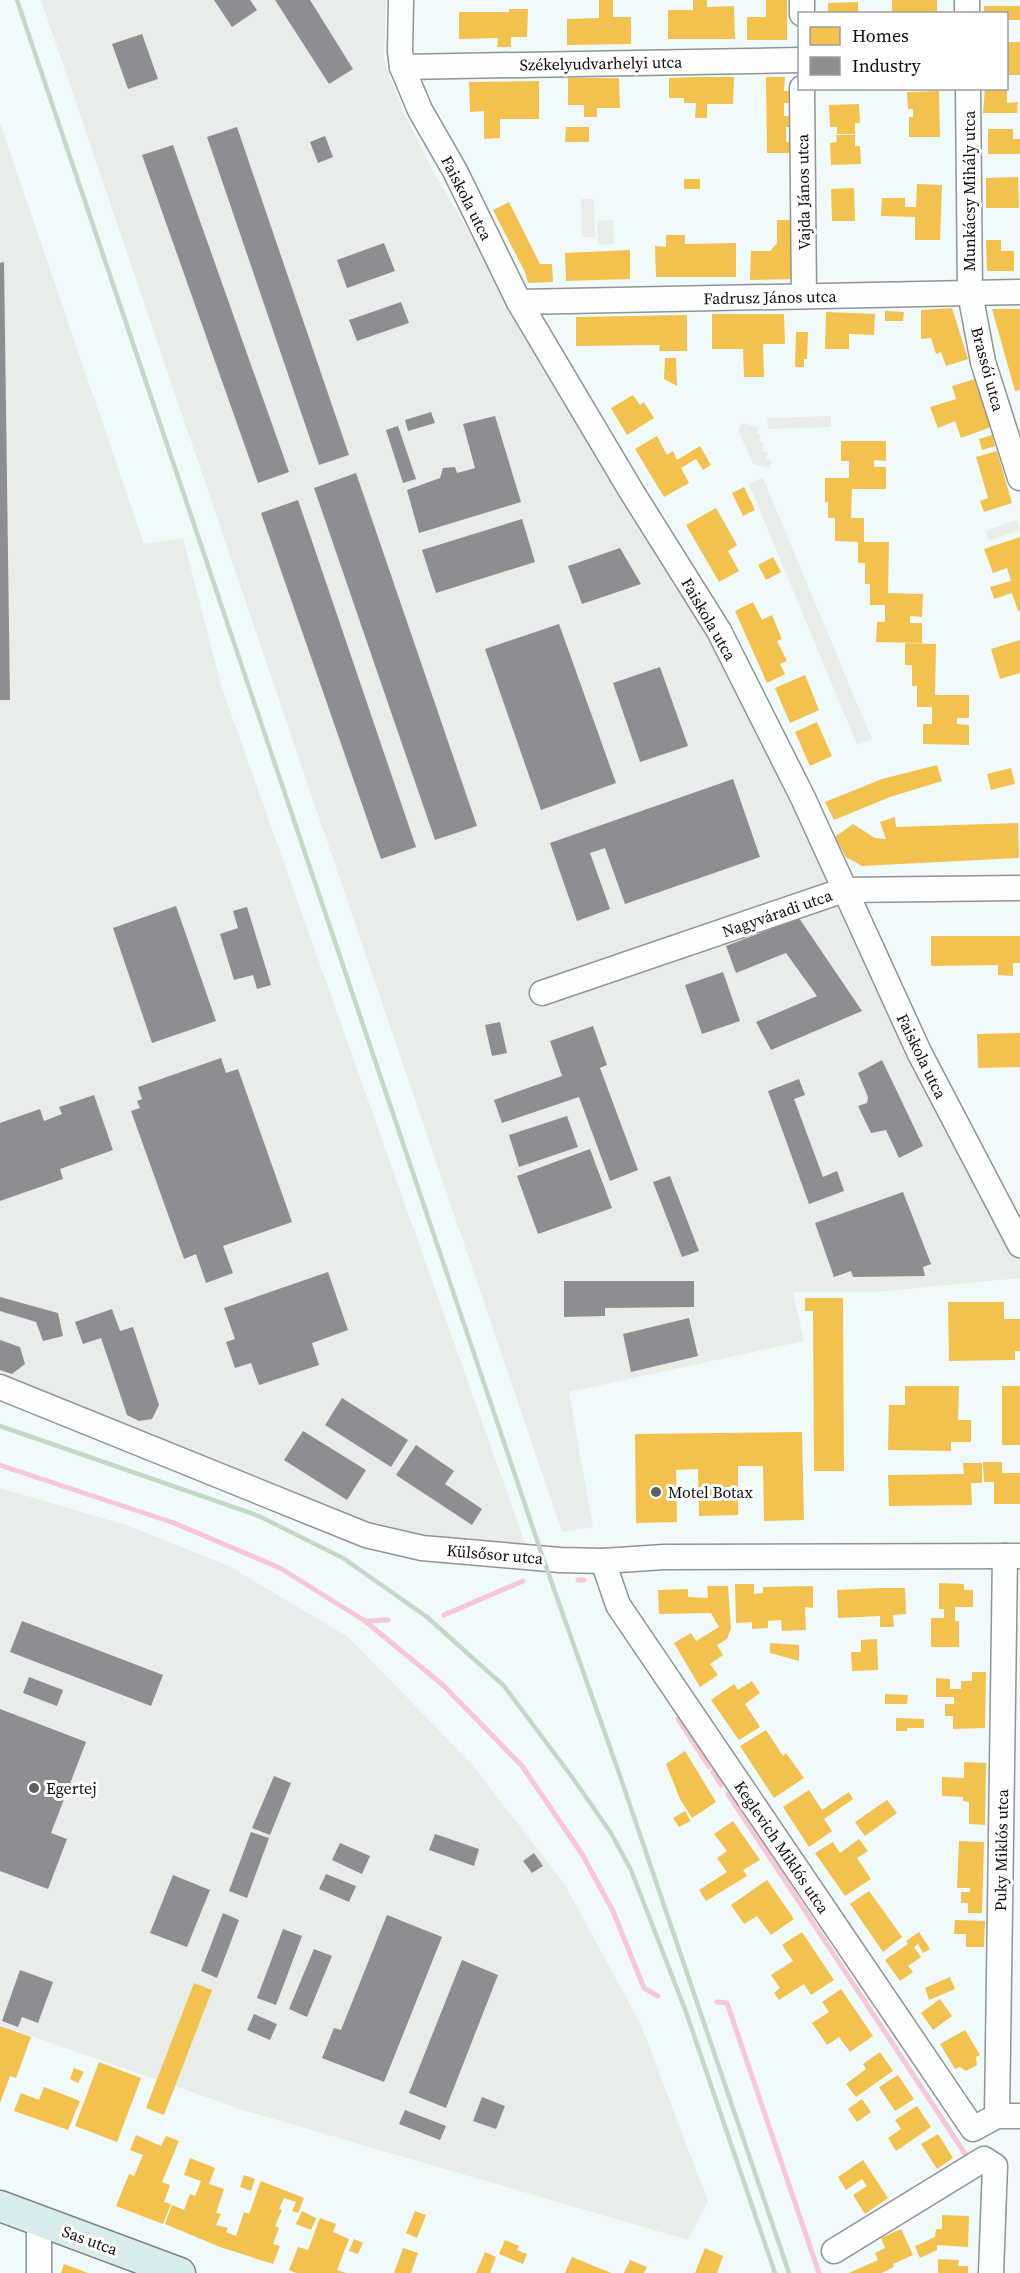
<svg xmlns="http://www.w3.org/2000/svg" width="1020" height="2273" font-family="'Source Serif 4',serif">
<style>
.industrial{fill:#e9ede9}
.homes{fill:#f2c14e}
.industry{fill:#8d8d92}
.lines{fill:none;stroke-linecap:round;stroke-linejoin:round}
.stream{stroke:#f7c6d7;stroke-width:5}
.minor-casing{stroke:#909494;stroke-width:27}
.major-casing{stroke:#7d8181;stroke-width:33}
.minor{stroke:#fdfefe;stroke-width:24}
.major{stroke:#d8eced;stroke-width:30}
.rail{stroke:#c2d8c9;stroke-width:4.5}
.poi-dot{fill:#5d6060;stroke:#fff;stroke-width:2}
.labels{text-anchor:middle;stroke-width:6;stroke-linejoin:round;paint-order:stroke}
.street-label{font-size:16px;fill:#0d0d0d;stroke:#fff}
.poi-label{font-size:16px;fill:#0d0d0d;stroke:#fff;text-anchor:start}
</style>
<rect width="100%" height="100%" fill="#f1fafb"/>
<g class="industrial">
<path d="M41,0H386L384,60L403,111L435,175L711,636L1007,1240L1020,1261V1278L876,1292H793L804,1341L569,1392L593,1527L562,1532Z"/>
<path d="M0,123L144,544L183,538L222,688L535,1571L421,1558L0,1400Z"/>
<path d="M581,199H594L595,237H582Z"/>
<path d="M613,220L614,244L598,245L597,221Z"/>
<path d="M831,416V427L768,429L767,418Z"/>
<path d="M742,423L759,427L757,433L761,434L759,441L764,443L763,451L768,452L766,459L772,461L770,468L753,464L738,430Z"/>
<path d="M763,478L872,739L857,745L749,484Z"/>
<path d="M1017,520L1020,530L989,541L985,531Z"/>
<path d="M0,1488L126,1525L229,1566L348,1637L471,1763L565,1885L641,2025L708,2201L688,2240L246,2111L0,2025Z"/>
</g>
<g class="homes">
<path d="M599,0H613V17H631V44L567,45V19L599,18Z"/>
<path d="M693,0H707V7L734,6L735,39H668V10H693Z"/>
<path d="M766,0H787V40H747V17H766Z"/>
<rect x="892" y="0" width="45" height="14"/>
<path d="M858,2V14H828V3Z"/>
<path d="M984,6H1020V20H1006V14H984Z"/>
<path d="M509,9H528L527,37H511V47H497L498,38L459,39V12H509Z"/>
<rect x="1006" y="42" width="14" height="33"/>
<path d="M696,77H734L733,104H707V118H695L696,103H684V98H669V78Z"/>
<path d="M766,77H785L784,91H790V103H784V116H792V127H786V142H791V153H767Z"/>
<path d="M568,78H619L620,108H597V117H584V105H568Z"/>
<path d="M539,81V119H500V138L484,139V111L470,112L469,82Z"/>
<path d="M985,88H1007V103L1018,102L1017,113H983Z"/>
<path d="M939,91L940,137H909V117H913V109H908L907,92Z"/>
<path d="M859,104L860,123H855V134H837V127H830L829,105Z"/>
<path d="M566,127H589V142H565Z"/>
<path d="M988,129H1013V139H1020V154H988Z"/>
<path d="M836,135H855V146H860L861,164L831,165L830,143L837,142Z"/>
<path d="M1018,177L1019,208H986V178Z"/>
<rect x="684" y="179" width="16" height="10"/>
<path d="M917,184L942,185L940,240H915V217L881,216L882,198H905V207H916Z"/>
<path d="M854,188L855,221H832L831,189Z"/>
<path d="M509,202L540,264H552L553,282L528,283L525,272L493,210Z"/>
<path d="M777,220H792L793,279L750,280L751,251H770L777,243Z"/>
<path d="M666,235H685V244L736,243V277H656L655,246L666,247Z"/>
<path d="M986,240H1001V251H1014V271H987Z"/>
<path d="M630,250V279L566,281L565,253Z"/>
<path d="M952,308L968,359L946,366L941,352L936,354L931,338L921,339V310Z"/>
<path d="M992,309H1020V390L1015,391Z"/>
<path d="M885,311L904,312L903,321H885Z"/>
<path d="M826,312L875,314L874,335L849,334V349H825Z"/>
<path d="M712,314H784L785,344H763L764,377H744L743,349H712Z"/>
<path d="M687,315V351H659L660,345L576,346V317Z"/>
<path d="M796,332H808L807,359H804V367H795Z"/>
<path d="M665,358H676L677,386L664,379Z"/>
<path d="M975,379L991,427L961,438L955,421L938,428L930,407L956,399L952,386Z"/>
<path d="M633,395L640,405L644,402L654,418L627,435L611,408Z"/>
<path d="M992,435L995,446L982,450L979,439Z"/>
<path d="M657,436L667,455L673,451L677,460L700,446L711,465L703,470L696,459L681,468L689,483L664,497L635,449Z"/>
<path d="M841,441H886V461L874,460V467H886V489H852L851,518H864V542H889L888,593L923,594L922,617L910,616V623H922V643L876,642L877,622H885V605H870V584H865V563H858V542L835,541V518H828V502H825V478H849V461H841Z"/>
<path d="M997,451L1012,503L984,512L980,501L988,498L976,457Z"/>
<path d="M744,487L755,510L743,516L732,493Z"/>
<path d="M716,508L737,545L728,551L739,571L719,582L686,525Z"/>
<path d="M1020,537V611H1018L1012,593L994,599L990,587L1011,581L1007,568L993,573L984,549Z"/>
<path d="M773,557L781,572L766,580L758,565Z"/>
<path d="M753,602L762,620L772,615L782,639L777,641L787,661L780,664L785,674L767,683L735,611Z"/>
<path d="M1020,640V673L1000,679L991,649Z"/>
<path d="M905,643L936,644L935,695H969V718H957V724L969,725V745L923,744V724H932V707H917V686H912V665H905Z"/>
<path d="M805,675L819,710L790,723L775,688Z"/>
<path d="M817,722L832,756L810,766L795,732Z"/>
<path d="M937,765L942,781L890,797L834,820L825,802L882,779Z"/>
<path d="M1011,768L1015,784L991,790L987,774Z"/>
<path d="M895,817L896,827L1018,823L1019,858L862,866L846,857L835,837L853,824L875,838L886,839L880,822Z"/>
<path d="M931,936H1020V963H1013V976L998,975V965L931,966Z"/>
<path d="M1020,1033V1067L978,1068L977,1034Z"/>
<path d="M805,1298H843L844,1471H814L813,1311H805Z"/>
<path d="M948,1302H1004V1319H1020V1351H1015V1360L949,1361Z"/>
<path d="M905,1386H959L958,1420H971V1442H951V1451L888,1450L889,1405H905Z"/>
<rect x="1002" y="1386" width="18" height="59"/>
<path d="M802,1432L804,1520L764,1521L763,1466H738V1515L699,1516L698,1469L676,1470L677,1522L636,1523L635,1434Z"/>
<path d="M983,1462H1002V1473H1020V1504H994V1482H984Z"/>
<path d="M963,1463H982V1483H971L972,1505L889,1506L888,1475L964,1474Z"/>
<path d="M939,1583L964,1584V1590H973V1607H955V1621H959V1647H931V1618H944V1609H939Z"/>
<path d="M735,1584H754V1594L763,1593V1587L813,1586V1608L805,1607L806,1630L782,1631L781,1620L768,1621V1628L752,1629V1622L736,1623Z"/>
<path d="M707,1586H728L731,1629L727,1639L717,1645L723,1655L710,1664L718,1675L700,1687L674,1643L691,1633L696,1641L719,1627L711,1613L659,1614L658,1590L688,1589V1597L708,1598Z"/>
<path d="M879,1588H905L906,1614L893,1615L894,1627H880V1616L838,1618L837,1590Z"/>
<path d="M877,1639L878,1670L852,1671L851,1652H861V1640Z"/>
<path d="M770,1643L799,1645V1661L770,1653Z"/>
<path d="M972,1672H986L985,1728L953,1729V1716H945V1704H954V1697H936V1678L950,1679V1689H961V1681H972Z"/>
<path d="M752,1681L760,1693L745,1704L760,1727L739,1740L711,1700L734,1684L738,1690Z"/>
<path d="M885,1694L908,1695L907,1704H885Z"/>
<path d="M896,1718L924,1719V1728H907V1731H896Z"/>
<path d="M766,1730L783,1756L786,1753L804,1778L774,1798L740,1746Z"/>
<path d="M685,1751L716,1802L692,1818L680,1799L666,1764Z"/>
<path d="M964,1762L986,1763L985,1825L969,1824V1802L963,1801V1797L942,1796V1777L964,1778Z"/>
<path d="M809,1790L822,1810L849,1792L853,1799L824,1819L832,1831L809,1847L783,1807Z"/>
<path d="M887,1800L897,1813L865,1836L855,1822Z"/>
<path d="M685,1811L691,1821L679,1827L673,1818Z"/>
<path d="M733,1821L760,1860L743,1870L747,1876L706,1901L699,1890L727,1872L717,1858L727,1851L714,1834Z"/>
<path d="M859,1839L868,1851L857,1858L871,1879L845,1896L815,1853L833,1842L840,1853Z"/>
<path d="M959,1841L984,1842L982,1913H968V1903H961V1892H970V1888H957Z"/>
<path d="M767,1880L794,1919L771,1935L757,1916L744,1924L731,1905Z"/>
<path d="M869,1891L902,1937L883,1952L850,1904Z"/>
<path d="M955,1920L985,1921L984,1947H966V1934H954Z"/>
<path d="M802,1932L834,1980L811,1995L804,1984L779,2000L774,1993L780,1988L771,1975L793,1961L782,1945Z"/>
<path d="M919,1932L930,1949L923,1953L918,1944L914,1947L921,1957L908,1966L913,1972L900,1981L885,1960L908,1944L906,1941Z"/>
<path d="M950,1977L955,1989L929,2000L925,1988Z"/>
<path d="M194,1983L212,1990L164,2115L146,2108Z"/>
<path d="M841,1989L873,2036L850,2052L839,2037L827,2045L812,2023L829,2012L822,2002Z"/>
<path d="M940,1999L952,2016L933,2030L921,2013Z"/>
<path d="M0,2026L31,2037L16,2078L10,2076L0,2103Z"/>
<path d="M965,2030L980,2055L976,2057L977,2065L966,2071L960,2067L955,2069L940,2044Z"/>
<path d="M880,2052L893,2071L856,2097L846,2084L866,2069L863,2064Z"/>
<path d="M99,2062L141,2078L117,2142L75,2126Z"/>
<path d="M74,2068L84,2072L78,2083L70,2079Z"/>
<path d="M898,2075L914,2099L895,2111L879,2087Z"/>
<path d="M44,2087L80,2101L68,2130L14,2111L21,2093L39,2100Z"/>
<path d="M862,2099L871,2112L857,2122L848,2109Z"/>
<path d="M917,2106L931,2127L896,2151L888,2138L901,2129L895,2120Z"/>
<path d="M938,2134L953,2158L937,2169L921,2144Z"/>
<path d="M136,2135L161,2146L166,2136L179,2141L162,2182L170,2185L164,2202L171,2204L163,2224L116,2206L129,2174L134,2176L143,2155L130,2150Z"/>
<path d="M190,2158L215,2168L209,2184L224,2189L216,2213L221,2214L216,2225L228,2228L226,2232L236,2236L244,2212L249,2214L261,2181L304,2198L298,2213L292,2211L296,2202L284,2198L279,2209L282,2210L275,2226L279,2228L273,2244L280,2246L273,2264L220,2247L165,2224L172,2205L184,2210L190,2194L195,2196L201,2181L184,2175Z"/>
<path d="M863,2160L888,2198L865,2214L853,2195L867,2186L862,2179L846,2190L838,2177Z"/>
<path d="M244,2175L255,2179L251,2191L240,2187Z"/>
<path d="M302,2211L316,2218L311,2230L296,2224Z"/>
<path d="M415,2211L426,2215L417,2238L406,2233Z"/>
<path d="M942,2215L969,2216L968,2247L937,2245V2250L920,2258L915,2246L935,2237L936,2229H942Z"/>
<path d="M320,2218L336,2224L333,2232L349,2239L337,2270L346,2273H296L289,2270L298,2247L308,2250Z"/>
<path d="M901,2229L913,2255L893,2264L894,2267L882,2273H849L878,2260L875,2253L885,2248L881,2238Z"/>
<path d="M354,2239L363,2243L358,2254L349,2251Z"/>
<path d="M505,2240L519,2246L517,2250L527,2254L523,2264L499,2254Z"/>
<path d="M403,2248L418,2253L411,2273H394Z"/>
<path d="M705,2248L723,2256L717,2273H695Z"/>
<path d="M485,2252L496,2257L490,2273H476Z"/>
<path d="M572,2257L611,2273H565Z"/>
<path d="M938,2259L959,2260L958,2266H968V2273H938Z"/>
<path d="M630,2260L647,2267L644,2273H624Z"/>
<path d="M64,2264L88,2273H61Z"/>
</g>
<g class="industry">
<path d="M214,0H250L257,10L232,27Z"/>
<path d="M275,0H310L353,69L329,84Z"/>
<path d="M142,34L158,79L128,89L112,44Z"/>
<path d="M237,127L349,455L319,465L207,137Z"/>
<path d="M325,136L333,157L318,163L310,142Z"/>
<path d="M173,145L289,472L258,483L142,155Z"/>
<path d="M384,243L395,271L347,288L337,260Z"/>
<path d="M4,262L10,700H0V263Z"/>
<path d="M401,302L409,323L357,341L349,320Z"/>
<path d="M431,412L435,423L408,431L405,420Z"/>
<path d="M495,416L521,502L419,533L407,490L440,478L443,468L455,467L457,473L475,468L463,424Z"/>
<path d="M398,426L416,479L403,483L386,430Z"/>
<path d="M356,473L477,826L435,840L314,488Z"/>
<path d="M298,500L416,847L381,859L261,513Z"/>
<path d="M522,519L535,562L436,593L422,550Z"/>
<path d="M620,548L641,584L582,604L568,566Z"/>
<path d="M559,624L616,783L541,810L485,649Z"/>
<path d="M660,667L688,746L640,762L613,683Z"/>
<path d="M733,779L760,857L625,904L605,848L590,853L610,909L577,921L550,843Z"/>
<path d="M176,906L216,1021L152,1043L113,928Z"/>
<path d="M247,907L271,985L257,989L253,975L234,980L220,934L238,928L233,911Z"/>
<path d="M799,918L862,1011L771,1050L756,1022L817,996L786,953L736,973L726,946Z"/>
<path d="M723,972L740,1021L702,1034L685,985Z"/>
<path d="M500,1022L507,1053L492,1056L485,1025Z"/>
<path d="M593,1026L607,1065L600,1068L638,1170L610,1181L579,1097L502,1123L494,1100L562,1076L550,1041Z"/>
<path d="M221,1058L226,1073L238,1069L292,1222L223,1246L233,1273L206,1283L196,1254L184,1259L131,1111L140,1108L137,1101L142,1099L138,1087Z"/>
<path d="M882,1060L923,1146L899,1158L886,1130L871,1133L858,1106L867,1103L868,1097L858,1073Z"/>
<path d="M799,1079L805,1095L794,1099L823,1177L837,1171L844,1191L809,1204L768,1091Z"/>
<path d="M94,1095L113,1150L60,1169L63,1179L0,1201V1123L40,1109L44,1121L62,1114L59,1107Z"/>
<path d="M567,1116L578,1147L519,1167L509,1135Z"/>
<path d="M590,1149L612,1208L538,1234L517,1176Z"/>
<path d="M670,1176L699,1251L682,1257L653,1182Z"/>
<path d="M903,1192L931,1264L923,1267L925,1276L853,1277L851,1271L834,1277L815,1223Z"/>
<path d="M328,1272L348,1330L312,1343L319,1365L259,1385L251,1363L235,1368L226,1342L235,1339L224,1308Z"/>
<path d="M564,1281H694V1307L605,1308V1316L564,1317Z"/>
<path d="M0,1297L58,1313L63,1336L43,1341L36,1322L0,1311Z"/>
<path d="M112,1309L120,1331L133,1327L159,1405L152,1419L139,1421L127,1415L101,1338L83,1344L75,1322Z"/>
<path d="M689,1318L698,1356L631,1372L623,1334Z"/>
<path d="M0,1340L20,1347L25,1364L12,1374L0,1370Z"/>
<path d="M342,1398L408,1440L391,1467L325,1425Z"/>
<path d="M303,1431L366,1470L347,1500L284,1460Z"/>
<path d="M416,1445L454,1471L445,1484L482,1509L472,1525L396,1475Z"/>
<path d="M22,1621L163,1675L151,1706L10,1652Z"/>
<path d="M29,1677L63,1690L57,1706L23,1693Z"/>
<path d="M0,1709L86,1742L51,1833L67,1839L48,1889L0,1871Z"/>
<path d="M274,1776L291,1783L270,1835L252,1828Z"/>
<path d="M251,1832L269,1838L247,1898L229,1891Z"/>
<path d="M435,1834L479,1849L474,1866L429,1850Z"/>
<path d="M340,1843L370,1856L362,1874L332,1860Z"/>
<path d="M534,1853L543,1866L532,1873L523,1861Z"/>
<path d="M326,1874L356,1886L349,1902L319,1889Z"/>
<path d="M173,1875L210,1890L187,1947L150,1933Z"/>
<path d="M223,1913L239,1920L217,1978L201,1971Z"/>
<path d="M387,1915L442,1937L384,2082L322,2058L334,2028L341,2030Z"/>
<path d="M283,1929L302,1936L276,2005L257,1998Z"/>
<path d="M314,1949L332,1956L307,2017L289,2009Z"/>
<path d="M462,1960L498,1975L446,2108L409,2093Z"/>
<path d="M20,1970L53,1982L38,2023L22,2017L18,2027L2,2021Z"/>
<path d="M254,2014L277,2024L270,2040L247,2030Z"/>
<path d="M482,2097L505,2106L496,2129L473,2121Z"/>
<path d="M405,2110L446,2126L440,2140L399,2124Z"/>
</g>
<g class="lines">
<g class="stream">
<path d="M0,1465L174,1523L280,1568L365,1621L444,1686L522,1766L582,1854L613,1911L644,1988L658,1996"/>
<path d="M578,1580H584"/>
<path d="M444,1615L523,1581"/>
<path d="M365,1621L388,1620"/>
<path d="M678,1719L709,1767"/>
<path d="M713,1772L721,1785"/>
<path d="M728,1794L968,2158"/>
<path d="M717,2002L727,2003L819,2273"/>
</g>
<defs>
<g id="minor">
<path d="M401,0L400,51L402,67L420,110L455,171L519,302L630,489L719,631L803,798L919,1052L1020,1245"/>
<path d="M967,0V14"/>
<path d="M802,14V0"/>
<path d="M402,67L800,60"/>
<path d="M802,88L804,296"/>
<path d="M968,88L970,293L983,362L1020,478"/>
<path d="M519,302L1020,292"/>
<path d="M542,993L844,890L1020,888"/>
<path d="M0,1387L366,1535L422,1548L560,1560L603,1561L664,1557L1020,1556"/>
<path d="M603,1561L618,1605L973,2129L997,2116H1020"/>
<path d="M997,2116L1005,1556"/>
<path d="M834,2251L984,2159L995,2166L991,2273"/>
<path d="M39,2273V2221"/>
</g>
<path id="major" d="M0,2206L180,2273"/>
</defs>
<use href="#minor" class="minor-casing"/>
<use href="#major" class="major-casing"/>
<use href="#minor" class="minor"/>
<use href="#major" class="major"/>
<g class="rail">
<path d="M17,0L543,1558L619,1773L789,2273"/>
<path d="M0,1426L259,1516L343,1558L427,1617L504,1686L572,1777L611,1833L631,1870L686,2012L775,2273"/>
</g>
</g>
<g class="poi-dot">
<circle cx="656" cy="1492" r="6"/>
<circle cx="34" cy="1788" r="6"/>
</g>
<g class="labels">
<g class="street-label">
<text transform="translate(601 63) rotate(-1)" y="6">Székelyudvarhelyi utca</text>
<text transform="translate(969 191) rotate(-90)" y="6">Munkácsy Mihály utca</text>
<text transform="translate(803 192) rotate(-91)" y="6">Vajda János utca</text>
<text transform="translate(467 198) rotate(63)" y="6">Faiskola utca</text>
<text transform="translate(770 297) rotate(-1)" y="6">Fadrusz János utca</text>
<text transform="translate(988 369) rotate(75)" y="6">Brassói utca</text>
<text transform="translate(709 619) rotate(60)" y="6">Faiskola utca</text>
<text transform="translate(777 913) rotate(-19)" y="6">Nagyváradi utca</text>
<text transform="translate(922 1056) rotate(64)" y="6">Faiskola utca</text>
<text transform="translate(495 1554) rotate(5)" y="6">Külsősor utca</text>
<text transform="translate(782 1847) rotate(56)" y="6">Keglevich Miklós utca</text>
<text transform="translate(1001 1850) rotate(-89)" y="6">Puky Miklós utca</text>
<text transform="translate(90 2240) rotate(20)" y="6">Sas utca</text>
</g>
<g class="poi-label">
<text x="668" y="1498">Motel Botax</text>
<text x="46" y="1794">Egertej</text>
</g>
</g>
<rect x="798" y="12" width="210" height="78" fill="#ffffff" stroke="#9e9e9e" stroke-width="1.5"/>
<rect x="810" y="27" width="30" height="18" fill="#f2c14e" stroke="#9e9e9e" stroke-width="1.5"/>
<text x="852" y="42" font-size="18" fill="#0d0d0d">Homes</text>
<rect x="810" y="57" width="30" height="18" fill="#8d8d92" stroke="#9e9e9e" stroke-width="1.5"/>
<text x="852" y="72" font-size="18" fill="#0d0d0d">Industry</text>
</svg>
